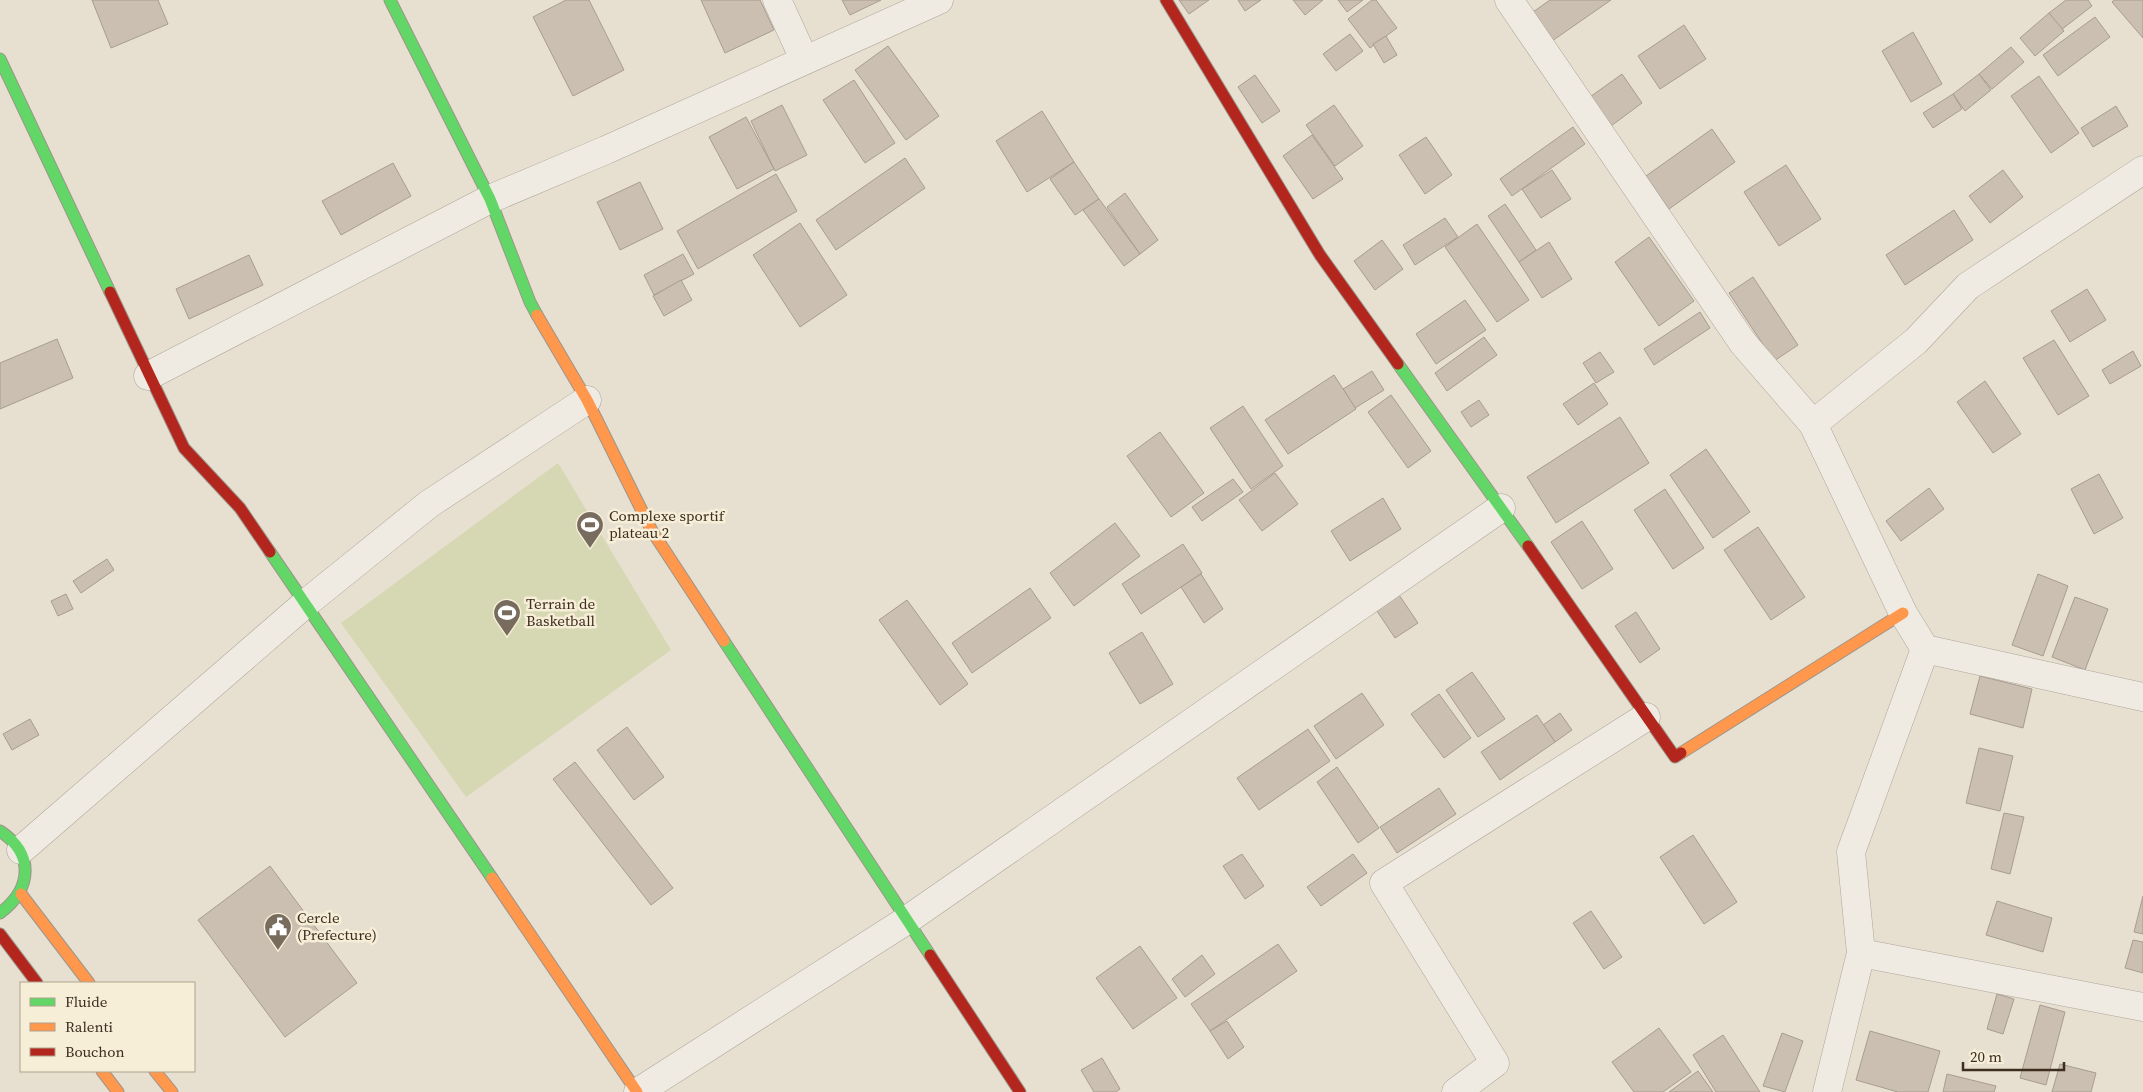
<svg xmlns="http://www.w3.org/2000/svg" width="2143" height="1092" font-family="'Source Serif 4',serif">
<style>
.green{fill:#d6d7b3}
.building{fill:#cbbfb2;stroke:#a89c90}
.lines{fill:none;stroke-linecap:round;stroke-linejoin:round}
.street-casing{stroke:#ada599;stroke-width:29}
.fast-casing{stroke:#9c958a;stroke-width:13}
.slow-casing{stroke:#9c958a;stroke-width:13}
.jam-casing{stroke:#9c958a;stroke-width:13}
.street{stroke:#efebe3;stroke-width:28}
.fast{stroke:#63d668;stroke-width:11}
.slow{stroke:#ff974d;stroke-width:11}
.jam{stroke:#b3261e;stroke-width:11}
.labels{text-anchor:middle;stroke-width:5;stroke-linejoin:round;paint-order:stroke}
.poi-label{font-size:15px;fill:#3d2e20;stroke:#f7eed8;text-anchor:start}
</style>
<rect width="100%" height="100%" fill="#e7e0d1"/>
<path class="green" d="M558,463L671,650L466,797L341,623Z"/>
<g class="building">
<path d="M92,0H158L168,24L111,48Z"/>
<path d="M566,0H589L624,70L573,96L533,17Z"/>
<path d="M701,0H760L774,30L725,53Z"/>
<path d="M842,0H881L850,15Z"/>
<path d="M1179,0H1209L1189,14Z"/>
<path d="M1238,0H1261L1245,11Z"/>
<path d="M1293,0H1323L1305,15Z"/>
<path d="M1338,0H1363L1347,12Z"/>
<path d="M1372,0H1376L1397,28L1370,48L1348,19Z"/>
<path d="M1550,0H1611L1552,41L1533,12Z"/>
<path d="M2066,0H2088L2092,6L2061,30L2049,13Z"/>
<path d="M2114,0H2143V38L2112,2Z"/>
<path d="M2049,13L2064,31L2035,56L2020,38Z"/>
<path d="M2095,17L2110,37L2058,76L2043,55Z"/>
<path d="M1684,25L1706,59L1660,89L1638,56Z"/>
<path d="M1913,32L1942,84L1911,102L1882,51Z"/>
<path d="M1350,34L1363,51L1336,71L1323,54Z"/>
<path d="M1386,36L1397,55L1384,63L1373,44Z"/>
<path d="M888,46L939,116L906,140L855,70Z"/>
<path d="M2011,47L2024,62L1992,89L1979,74Z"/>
<path d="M1622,74L1642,103L1611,126L1590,97Z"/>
<path d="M1979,74L1991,90L1965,111L1953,94Z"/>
<path d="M1255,75L1280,111L1262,123L1238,87Z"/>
<path d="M2039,76L2079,133L2051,153L2011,96Z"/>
<path d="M854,80L895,143L865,163L823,100Z"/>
<path d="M1953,94L1962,109L1933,128L1923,113Z"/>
<path d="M782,105L807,155L775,171L751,121Z"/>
<path d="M1334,105L1363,146L1335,166L1306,125Z"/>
<path d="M2116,106L2128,126L2093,147L2081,128Z"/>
<path d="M1042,111L1074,162L1027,192L996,141Z"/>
<path d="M746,117L774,169L737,189L709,137Z"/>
<path d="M1573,127L1585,144L1512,196L1500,179Z"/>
<path d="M1712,129L1735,162L1669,209L1646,176Z"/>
<path d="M1312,135L1343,179L1313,199L1283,156Z"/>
<path d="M1426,137L1452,175L1425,194L1399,155Z"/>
<path d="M905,158L925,188L836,250L816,220Z"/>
<path d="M1074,162L1099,199L1075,215L1050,179Z"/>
<path d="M393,163L411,196L341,235L322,201Z"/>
<path d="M1786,165L1821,219L1779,246L1744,192Z"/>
<path d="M1552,170L1571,199L1541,218L1522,189Z"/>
<path d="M2003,170L2023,197L1990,223L1969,196Z"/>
<path d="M776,174L797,211L698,269L677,231Z"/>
<path d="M640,182L663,229L620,250L597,202Z"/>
<path d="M1125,193L1158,240L1140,254L1107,207Z"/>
<path d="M1099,199L1140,254L1124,266L1083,210Z"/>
<path d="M1505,204L1536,250L1519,262L1488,216Z"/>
<path d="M1954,210L1973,240L1905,285L1886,255Z"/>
<path d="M1445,218L1458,237L1415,265L1403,245Z"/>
<path d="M800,223L847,295L800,327L753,255Z"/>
<path d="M1477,224L1529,300L1497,322L1445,247Z"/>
<path d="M1649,237L1694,301L1659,326L1615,262Z"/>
<path d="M1382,240L1403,269L1375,290L1354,261Z"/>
<path d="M1549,242L1572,279L1542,298L1519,262Z"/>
<path d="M683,254L694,274L654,295L644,275Z"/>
<path d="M249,255L263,285L189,319L176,289Z"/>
<path d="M1753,277L1798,345L1774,361L1729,293Z"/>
<path d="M681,280L692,300L664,316L653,296Z"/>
<path d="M2087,289L2106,320L2070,342L2051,311Z"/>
<path d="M1465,300L1486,330L1436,364L1416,334Z"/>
<path d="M1700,312L1710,328L1654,365L1644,349Z"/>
<path d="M1484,337L1497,355L1447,391L1435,373Z"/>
<path d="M57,339L73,378L0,409V363Z"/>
<path d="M2054,340L2089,396L2058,415L2023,358Z"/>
<path d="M2133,351L2141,366L2110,384L2102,370Z"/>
<path d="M1600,352L1614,372L1596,383L1583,363Z"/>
<path d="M1372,371L1384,390L1355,408L1343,389Z"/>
<path d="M1334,375L1356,409L1288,454L1265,420Z"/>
<path d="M1985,381L2021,434L1993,453L1957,402Z"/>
<path d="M1594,383L1608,404L1578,425L1563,404Z"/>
<path d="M1391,395L1431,451L1408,468L1368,412Z"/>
<path d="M1479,400L1489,415L1471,427L1461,412Z"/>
<path d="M1243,406L1283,466L1251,489L1210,428Z"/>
<path d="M1620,417L1649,463L1556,523L1527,477Z"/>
<path d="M1160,432L1204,493L1171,517L1127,456Z"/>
<path d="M1706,449L1750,512L1713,538L1670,475Z"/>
<path d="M1275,473L1298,504L1262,531L1239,500Z"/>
<path d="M2099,474L2123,518L2094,534L2071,489Z"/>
<path d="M1233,479L1243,492L1202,521L1192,507Z"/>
<path d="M1929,488L1944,509L1901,541L1886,521Z"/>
<path d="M1665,489L1704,548L1673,569L1634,510Z"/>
<path d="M1383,498L1401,529L1350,561L1331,531Z"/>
<path d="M1582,521L1613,569L1582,589L1551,542Z"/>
<path d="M1115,523L1140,556L1074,606L1050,573Z"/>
<path d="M1758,527L1805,597L1771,620L1724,550Z"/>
<path d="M1183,544L1202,573L1141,614L1122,584Z"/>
<path d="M107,559L114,570L81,593L73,581Z"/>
<path d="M1201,574L1223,609L1204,623L1181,587Z"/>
<path d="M2038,574L2068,586L2043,656L2012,645Z"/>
<path d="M1030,588L1051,618L972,673L952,643Z"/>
<path d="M1395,589L1418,623L1395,638L1373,605Z"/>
<path d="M66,594L73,609L58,616L51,601Z"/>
<path d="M2075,597L2108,609L2085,670L2052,657Z"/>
<path d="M907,600L968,684L940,705L879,620Z"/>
<path d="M1636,612L1660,649L1640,663L1615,626Z"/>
<path d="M1142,632L1173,684L1140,704L1109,653Z"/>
<path d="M1472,672L1505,719L1478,737L1446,690Z"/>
<path d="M1980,676L2032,689L2023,728L1970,714Z"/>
<path d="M1362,693L1384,725L1336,759L1314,726Z"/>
<path d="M1439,694L1471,738L1444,758L1411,714Z"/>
<path d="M1560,713L1572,730L1555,742L1543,725Z"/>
<path d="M1537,715L1555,742L1500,780L1481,752Z"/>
<path d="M30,719L39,735L12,750L3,734Z"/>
<path d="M627,727L664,777L634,800L597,750Z"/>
<path d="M1308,729L1330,761L1259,810L1237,778Z"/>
<path d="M1979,748L2013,756L2000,811L1966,803Z"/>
<path d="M575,762L673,888L651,905L553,779Z"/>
<path d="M1337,767L1379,828L1358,843L1317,782Z"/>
<path d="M1439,788L1456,814L1397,853L1380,827Z"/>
<path d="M2004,813L2024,817L2010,874L1991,869Z"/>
<path d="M1693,835L1737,902L1704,924L1660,857Z"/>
<path d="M1242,854L1264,886L1245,899L1223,866Z"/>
<path d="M1353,854L1367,873L1321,906L1307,887Z"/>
<path d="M270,866L357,983L285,1037L198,920Z"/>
<path d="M2143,896V934L2134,932Z"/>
<path d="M1997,901L2052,918L2043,952L1986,935Z"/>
<path d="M1591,911L1622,957L1604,969L1573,923Z"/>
<path d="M2133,940L2143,942V973L2125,968Z"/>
<path d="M1278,944L1297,971L1210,1031L1191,1004Z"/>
<path d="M1140,946L1177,998L1133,1029L1096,978Z"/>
<path d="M1202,955L1215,974L1185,997L1172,979Z"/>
<path d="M1997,994L2014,999L2003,1034L1987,1029Z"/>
<path d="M2040,1005L2065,1012L2046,1085L2020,1078Z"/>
<path d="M1227,1021L1244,1047L1228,1059L1210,1031Z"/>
<path d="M1659,1028L1691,1072L1663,1092H1634L1612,1062Z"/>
<path d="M1870,1031L1940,1051L1928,1092H1898L1856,1080Z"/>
<path d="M1782,1033L1803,1041L1785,1092L1763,1086Z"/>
<path d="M1723,1035L1760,1092H1716L1693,1055Z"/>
<path d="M1102,1058L1120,1089L1116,1092H1094L1081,1070Z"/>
<path d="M2060,1064L2096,1073L2091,1092H2052Z"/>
<path d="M1698,1071L1713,1092H1669Z"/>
<path d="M1947,1074L1996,1086L1994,1092H1943Z"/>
</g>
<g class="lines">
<defs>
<g id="street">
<path d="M777,0L804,59"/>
<path d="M1509,0L1743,343L1813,424L1903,613L1925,649L2143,697"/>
<path d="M148,376L490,199L606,150L939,0"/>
<path d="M1813,424L1916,341L1968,286L2143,170"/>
<path d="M21,850L305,604L429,504L587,400"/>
<path d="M1861,953L2143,1007"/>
<path d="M638,1092L907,920L1501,508"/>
<path d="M1456,1092L1495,1063L1384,883L1646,717"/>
<path d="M1827,1092L1861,953L1851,852L1925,649"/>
</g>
<g id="fast">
<path d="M390,0L490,199L530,302L537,315"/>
<path d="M0,59L110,292"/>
<path d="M1398,364L1528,546"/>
<path d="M270,552L492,878"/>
<path d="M724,641L930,955"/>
<path d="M0,831C35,854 32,889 0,913"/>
</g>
<g id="slow">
<path d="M537,315L587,400L652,531L724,641"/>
<path d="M1681,753L1903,613"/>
<path d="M492,878L637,1092"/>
<path d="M21,894L89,983"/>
<path d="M102,1071L118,1092"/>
<path d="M155,1071L172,1092"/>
</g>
<g id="jam">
<path d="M1166,0L1320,255L1398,364"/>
<path d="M110,292L184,448L240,508L270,552"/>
<path d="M1528,546L1675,757L1681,753"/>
<path d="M0,934L37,983"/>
<path d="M930,955L1020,1092"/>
</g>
</defs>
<use href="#street" class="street-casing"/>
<use href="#fast" class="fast-casing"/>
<use href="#slow" class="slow-casing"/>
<use href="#jam" class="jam-casing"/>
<use href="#street" class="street"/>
<use href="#fast" class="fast"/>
<use href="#slow" class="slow"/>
<use href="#jam" class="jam"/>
</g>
<defs>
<symbol id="stadium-pin" viewBox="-11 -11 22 30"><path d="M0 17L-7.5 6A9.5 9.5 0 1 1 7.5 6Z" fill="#786c5e" stroke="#f7eed8"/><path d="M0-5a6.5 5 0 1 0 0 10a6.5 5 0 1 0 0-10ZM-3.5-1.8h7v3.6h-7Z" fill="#fff"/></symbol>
<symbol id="civic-pin" viewBox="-11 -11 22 30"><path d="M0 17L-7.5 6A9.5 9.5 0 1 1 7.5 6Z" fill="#786c5e" stroke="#f7eed8"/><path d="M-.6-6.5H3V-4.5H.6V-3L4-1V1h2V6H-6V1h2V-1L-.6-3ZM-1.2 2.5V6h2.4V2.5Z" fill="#fff"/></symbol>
</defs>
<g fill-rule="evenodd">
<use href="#stadium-pin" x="574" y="509" width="32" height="43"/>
<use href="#stadium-pin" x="491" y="597" width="32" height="43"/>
<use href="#civic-pin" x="262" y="911" width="32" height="43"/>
</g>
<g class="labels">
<g class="poi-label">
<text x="609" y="521">Complexe sportif<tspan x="609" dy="17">plateau 2</tspan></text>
<text x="526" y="609">Terrain de<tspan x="526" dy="17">Basketball</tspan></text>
<text x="297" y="923">Cercle<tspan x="297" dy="17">(Prefecture)</tspan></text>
</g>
</g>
<rect x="20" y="982" width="175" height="90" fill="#f7eed8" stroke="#ada18e"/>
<rect x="30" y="998" width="25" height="8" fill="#63d668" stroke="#ada18e"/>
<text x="65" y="1007" font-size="15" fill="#3d2e20">Fluide</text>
<rect x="30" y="1023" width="25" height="8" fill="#ff974d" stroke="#ada18e"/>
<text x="65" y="1032" font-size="15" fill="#3d2e20">Ralenti</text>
<rect x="30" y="1048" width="25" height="8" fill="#b3261e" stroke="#ada18e"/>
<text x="65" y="1057" font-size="15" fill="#3d2e20">Bouchon</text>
<path d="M1963 1062v8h101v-8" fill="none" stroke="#3d2e20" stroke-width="2.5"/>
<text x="1970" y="1062" font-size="15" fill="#3d2e20" stroke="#f7eed8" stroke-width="4" paint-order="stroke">20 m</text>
</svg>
